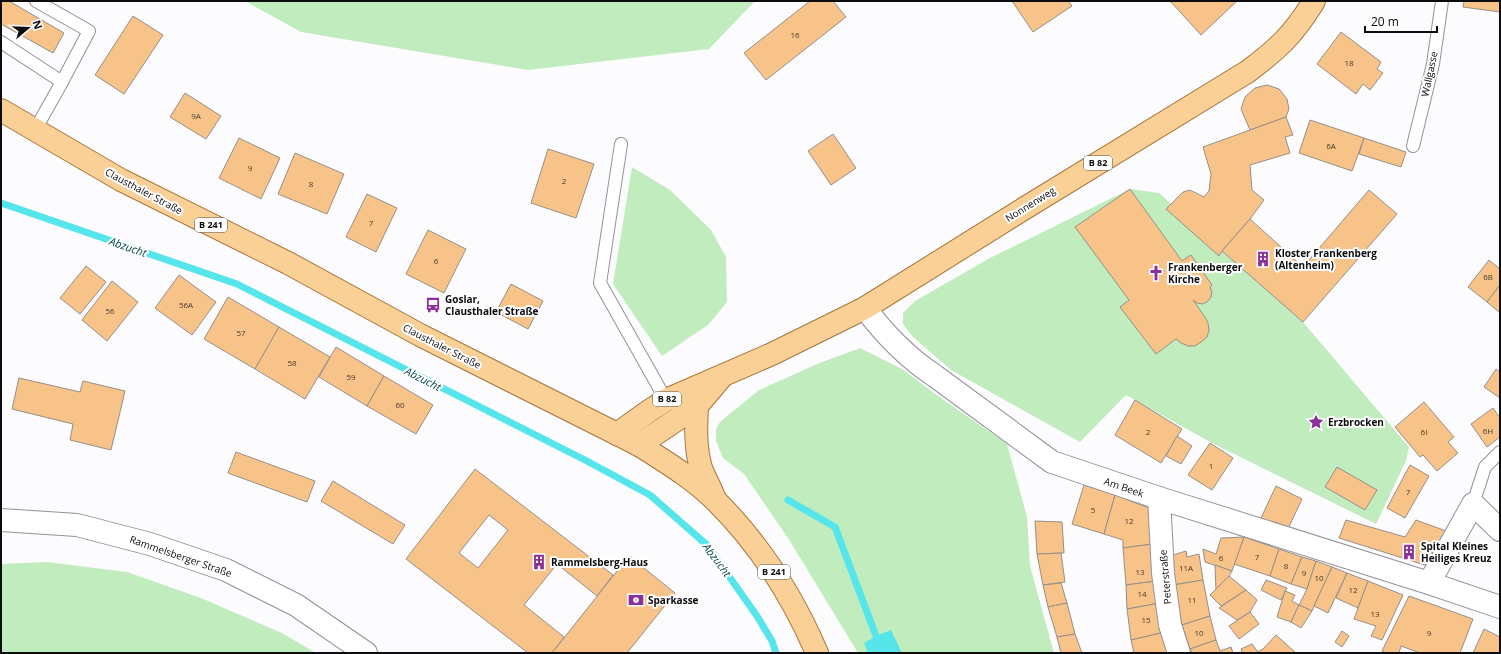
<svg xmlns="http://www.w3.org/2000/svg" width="1501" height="654" font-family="'Open Sans',sans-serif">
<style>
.green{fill:#c1edbe}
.water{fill:#56e5ea}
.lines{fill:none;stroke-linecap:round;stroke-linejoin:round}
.stream{stroke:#56e5ea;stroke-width:7}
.building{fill:#f8c388;stroke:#958f89;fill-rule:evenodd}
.lane-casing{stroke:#939199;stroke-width:14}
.street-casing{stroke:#939199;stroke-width:24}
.primary-casing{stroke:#a4763a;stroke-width:24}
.lane{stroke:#fff;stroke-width:12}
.street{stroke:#fff;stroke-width:22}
.primary{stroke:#fad097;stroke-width:22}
.labels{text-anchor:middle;stroke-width:4;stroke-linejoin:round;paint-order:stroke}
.number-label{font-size:8px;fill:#47392c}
.shield{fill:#fff;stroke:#555456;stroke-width:1}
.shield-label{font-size:9px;font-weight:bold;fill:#0c0b0e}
.street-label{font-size:10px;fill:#0c0b0e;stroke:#fff}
.poi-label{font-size:10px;font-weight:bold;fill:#0c0b0e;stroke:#fff;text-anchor:start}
.water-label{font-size:11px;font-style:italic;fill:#004547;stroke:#fff}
</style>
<rect width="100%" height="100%" fill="#fcfbfe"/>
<g class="green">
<path d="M245,1H755L709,49L528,70L301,32Z"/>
<path d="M632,167L670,190L711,230L726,257L727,302L708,325L662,356L613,284Z"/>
<path d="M1130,189L1159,193L1303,322L1409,447L1406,461L1376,524L1210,442L1126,395L1080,442L951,370L913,337L903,324V313L915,301L990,258Z"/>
<path d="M860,348L902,369L941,398L1007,444L1027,517L1030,566L1054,653H858L788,538L744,474L723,458L716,441V429L720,422L759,390L817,364Z"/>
<path d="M47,562L127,572L201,598L282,633L316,653H1V564Z"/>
</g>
<path class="water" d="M891,630L902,653H868L864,643L876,636Z"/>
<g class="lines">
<g class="stream">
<path d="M1,203L237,284L585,460L650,495L707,545L757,616L772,641L776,653"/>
<path d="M788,500L835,527L876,636"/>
</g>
</g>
<g class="building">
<path d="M1,1H9L64,33L53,53L1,24Z"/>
<path d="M810,1H833L846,17L766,80L744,53Z"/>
<path d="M1012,1H1068L1072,6L1033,32Z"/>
<path d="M1172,1H1237L1201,35L1171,2Z"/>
<path d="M1464,1H1500V12L1463,7Z"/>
<path d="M133,16L163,35L124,94L95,75Z"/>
<path d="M1341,32L1381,62L1377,69L1383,73L1370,90L1363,84L1356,94L1317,64Z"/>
<path d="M1267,85L1279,89L1287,99L1289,109L1286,117L1250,130L1241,109L1245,97L1255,88Z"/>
<path d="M185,93L221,116L206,139L170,117Z"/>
<path d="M1286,117L1293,135L1285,137L1290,153L1250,165L1252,190L1264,200L1250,219L1222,251L1219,256L1166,209L1183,192L1190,190L1204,197L1209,191L1211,174L1203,147Z"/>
<path d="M1310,120L1364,138L1352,171L1299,153Z"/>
<path d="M833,134L856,168L831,185L808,151Z"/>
<path d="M239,138L280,158L261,199L219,178Z"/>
<path d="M1364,138L1406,152L1401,167L1359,154Z"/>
<path d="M548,149L594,164L576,218L531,203Z"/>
<path d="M295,153L344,174L327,214L278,194Z"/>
<path d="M1130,189L1182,261L1191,255L1212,285L1210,287L1212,292L1211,297L1208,301L1203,304L1197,303L1193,300L1205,317L1208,323L1209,330L1207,337L1201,342L1195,346H1188L1181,343L1176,339L1156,354L1120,307L1129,300L1075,227Z"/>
<path d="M1369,190L1397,214L1303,322L1222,251L1250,219L1303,267Z"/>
<path d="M367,194L397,208L376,252L346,237Z"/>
<path d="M428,230L466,249L444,293L406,274Z"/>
<path d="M1489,260L1500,269V285L1487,302L1468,287Z"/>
<path d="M86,266L106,282L80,314L60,298Z"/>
<path d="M179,275L216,302L192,335L155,308Z"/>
<path d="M112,281L138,302L107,341L82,320Z"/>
<path d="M511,284L543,301L528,329L496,312Z"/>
<path d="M1500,285V313L1487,302Z"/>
<path d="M228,297L279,327L255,369L204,339Z"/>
<path d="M279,327L330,357L305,399L255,369Z"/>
<path d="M336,347L384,376L367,406L319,377Z"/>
<path d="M1496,369L1500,372V398L1484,387Z"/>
<path d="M384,376L433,405L416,434L367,406Z"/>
<path d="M19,378L80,392L83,381L125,391L111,450L70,440L73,424L12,409Z"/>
<path d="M1135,400L1182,429L1161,463L1115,435Z"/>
<path d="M1424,402L1454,437L1448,442L1458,453L1437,471L1423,455L1420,457L1395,427Z"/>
<path d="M1493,408L1500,418V437L1487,447L1471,424Z"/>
<path d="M1177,436L1192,446L1181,464L1166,456Z"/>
<path d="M1210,443L1233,458L1212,490L1188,475Z"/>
<path d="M236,452L315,481L307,502L228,473Z"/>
<path d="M1410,465L1429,476L1405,518L1387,508Z"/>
<path d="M1337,467L1377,490L1365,510L1325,487Z"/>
<path d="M475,469L613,575L597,596L557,564L524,605L564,637L552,653H528L406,559ZM489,515L508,530L478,568L459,553Z"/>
<path d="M333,481L405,525L393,544L321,501Z"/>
<path d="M1084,485L1115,495L1104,534L1072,524Z"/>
<path d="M1276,486L1302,499L1287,531L1261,518Z"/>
<path d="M1115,495L1149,508L1153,544L1123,548V540L1104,534Z"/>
<path d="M1346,520L1405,537L1416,520L1446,531L1428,566L1339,538Z"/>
<path d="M1035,521L1062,522L1064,553L1037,554Z"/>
<path d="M1244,537L1279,549L1270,576L1234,564Z"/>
<path d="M1244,537L1232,571L1205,562L1203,549L1216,554L1221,538Z"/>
<path d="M1153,544L1156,581L1126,585L1123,548Z"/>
<path d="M1279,549L1302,557L1291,584L1270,576Z"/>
<path d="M1186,551L1187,557L1199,554L1203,580L1173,585L1170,556Z"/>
<path d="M1061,553L1065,582L1043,585L1037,554Z"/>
<path d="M629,556L675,593L627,653H552Z"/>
<path d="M1302,557L1316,561L1307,589L1291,584Z"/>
<path d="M1316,561L1332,567L1312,611L1299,605L1307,589Z"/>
<path d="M1215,565L1232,571L1229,576L1216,591Z"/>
<path d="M1332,567L1347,573L1328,613L1314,606Z"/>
<path d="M1347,573L1368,581L1358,608L1336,598Z"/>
<path d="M1229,576L1246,590L1221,606L1210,595Z"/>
<path d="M1203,580L1210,616L1182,625L1173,585Z"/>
<path d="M1266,580L1287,588L1281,600L1261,590Z"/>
<path d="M1156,581L1160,603L1127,609L1126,585Z"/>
<path d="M1368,581L1403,595L1382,640L1371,636L1376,626L1354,619Z"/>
<path d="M1061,583L1067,603L1048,607L1043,585Z"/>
<path d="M1246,590L1257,600L1250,612L1237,620L1219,608Z"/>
<path d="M1285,591L1295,595L1292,601L1299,605L1291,622L1277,617Z"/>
<path d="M1409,596L1473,619L1460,653H1420L1401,646L1399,653H1386L1382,651Z"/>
<path d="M1067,603L1075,634L1057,637L1048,607Z"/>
<path d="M1160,603L1165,632L1131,640L1127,609Z"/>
<path d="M1299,605L1312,611L1301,628L1291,622Z"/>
<path d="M1250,612L1259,624L1239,639L1229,626Z"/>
<path d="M1210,616L1216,640L1190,649L1182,625Z"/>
<path d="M1484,629L1500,637V653H1473Z"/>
<path d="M1342,631L1349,636L1342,647L1335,642Z"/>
<path d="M1165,632L1170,653H1134L1131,640Z"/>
<path d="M1075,634L1082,653H1061L1057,637Z"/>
<path d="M1276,635L1296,653H1256L1263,649Z"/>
<path d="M1216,640L1220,651L1231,647L1233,653H1192L1190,649Z"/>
<path d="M1252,644L1258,652L1256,653H1242L1241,649Z"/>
</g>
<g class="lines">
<defs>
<g id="lane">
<path d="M36,1L89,31L62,82"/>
<path d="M1,42L62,82L35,130"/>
<path d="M621,144L600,283L666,400"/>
<path d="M1413,146L1433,64L1442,1"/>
<path d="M1473,504L1485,467L1500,452"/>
</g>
<g id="street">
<path d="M865,308C885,335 908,358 935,376L1052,462L1159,498L1429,583L1500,607"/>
<path d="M1159,498L1163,573L1170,625L1179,653"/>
<path d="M1,520L77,525L150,544L226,570L296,605L366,653"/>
<path d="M1429,583L1473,504L1500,530"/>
</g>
<g id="primary">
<path d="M1,110L121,180L288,263L420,335L639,445C666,462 694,479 717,502C760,545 793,597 817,653"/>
<path d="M697,406C696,426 695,448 701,468C705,478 710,487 714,497"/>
<path d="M617,434L649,411L666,400L772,354L865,308L1025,208L1247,72C1278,49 1294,34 1314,1"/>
<path d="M639,445L697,406L719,380"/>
</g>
</defs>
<use href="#lane" class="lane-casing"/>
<use href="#street" class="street-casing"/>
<use href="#primary" class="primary-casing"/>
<use href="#lane" class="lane"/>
<use href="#street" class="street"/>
<use href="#primary" class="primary"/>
</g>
<defs>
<symbol id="building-bare" viewBox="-9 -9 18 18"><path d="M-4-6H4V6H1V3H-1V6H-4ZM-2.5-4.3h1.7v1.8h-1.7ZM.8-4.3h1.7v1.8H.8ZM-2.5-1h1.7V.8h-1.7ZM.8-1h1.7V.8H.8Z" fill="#8a2f9b" stroke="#fff" stroke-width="2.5" paint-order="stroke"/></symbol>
<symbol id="church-bare" viewBox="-9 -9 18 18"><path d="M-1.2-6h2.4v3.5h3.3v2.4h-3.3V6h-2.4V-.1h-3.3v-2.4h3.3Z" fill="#8a2f9b" stroke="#fff" stroke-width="2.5" paint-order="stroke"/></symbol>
<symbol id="bus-bare" viewBox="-9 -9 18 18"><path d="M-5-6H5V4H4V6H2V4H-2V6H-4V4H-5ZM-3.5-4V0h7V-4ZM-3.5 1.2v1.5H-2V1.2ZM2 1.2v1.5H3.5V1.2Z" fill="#8a2f9b" stroke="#fff" stroke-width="2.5" paint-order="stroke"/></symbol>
<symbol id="sight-bare" viewBox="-9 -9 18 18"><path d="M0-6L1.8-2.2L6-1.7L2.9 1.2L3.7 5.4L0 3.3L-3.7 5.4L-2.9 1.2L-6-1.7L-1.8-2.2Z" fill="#8a2f9b" stroke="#fff" stroke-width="2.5" paint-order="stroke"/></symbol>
<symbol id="bank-bare" viewBox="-9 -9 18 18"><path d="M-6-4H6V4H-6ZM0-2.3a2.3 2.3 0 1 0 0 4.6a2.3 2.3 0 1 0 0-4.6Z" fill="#8a2f9b" stroke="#fff" stroke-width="2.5" paint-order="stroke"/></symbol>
</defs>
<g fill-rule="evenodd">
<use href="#building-bare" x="1252" y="248" width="22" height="22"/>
<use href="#church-bare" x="1145" y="262" width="22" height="22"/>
<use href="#bus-bare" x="422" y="294" width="22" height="22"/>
<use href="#sight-bare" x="1305" y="411" width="22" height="22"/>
<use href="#building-bare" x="1398" y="541" width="22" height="22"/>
<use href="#building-bare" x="528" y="551" width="22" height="22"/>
<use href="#bank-bare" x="625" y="589" width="22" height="22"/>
</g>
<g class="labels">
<g class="number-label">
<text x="795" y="38">16</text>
<text x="1349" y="66">18</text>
<text x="196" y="119">9A</text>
<text x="1331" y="149">6A</text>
<text x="250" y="171">9</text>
<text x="564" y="184">2</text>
<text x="311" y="187">8</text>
<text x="371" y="226">7</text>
<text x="436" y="264">6</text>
<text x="1488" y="280">6B</text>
<text x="186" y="308">56A</text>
<text x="110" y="314">56</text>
<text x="241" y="336">57</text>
<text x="292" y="366">58</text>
<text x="351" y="380">59</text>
<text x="400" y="408">60</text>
<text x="1488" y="434">6H</text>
<text x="1148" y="435">2</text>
<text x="1424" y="435">6I</text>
<text x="1211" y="469">1</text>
<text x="1408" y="495">7</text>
<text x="1093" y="513">5</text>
<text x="1129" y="524">12</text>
<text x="1257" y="560">7</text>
<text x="1221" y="561">6</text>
<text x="1286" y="569">8</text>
<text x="1186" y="571">11A</text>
<text x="1140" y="575">13</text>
<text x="1304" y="576">9</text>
<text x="1319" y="581">10</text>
<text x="1353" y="593">12</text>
<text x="1142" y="597">14</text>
<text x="1192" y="603">11</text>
<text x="1375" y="617">13</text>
<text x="1146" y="623">15</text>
<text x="1199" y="636">10</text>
<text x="1429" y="636">9</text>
</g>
<g class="shield">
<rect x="1084" y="156" width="28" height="14" rx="3"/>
<rect x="195" y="218" width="32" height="14" rx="3"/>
<rect x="653" y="392" width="28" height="14" rx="3"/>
<rect x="758" y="565" width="32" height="14" rx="3"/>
</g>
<g class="shield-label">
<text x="1098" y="166">B 82</text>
<text x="211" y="228">B 241</text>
<text x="667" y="402">B 82</text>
<text x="774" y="575">B 241</text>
</g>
<g class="street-label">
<text transform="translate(1429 74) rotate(-78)" y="4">Wallgasse</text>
<text transform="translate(144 191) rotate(28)" y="4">Clausthaler Straße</text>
<text transform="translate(1030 204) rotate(-32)" y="4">Nonnenweg</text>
<text transform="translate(442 346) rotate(27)" y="4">Clausthaler Straße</text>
<text transform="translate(1124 487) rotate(19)" y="4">Am Beek</text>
<text transform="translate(181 556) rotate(19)" y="4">Rammelsberger Straße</text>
<text transform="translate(1165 577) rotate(-95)" y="4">Peterstraße</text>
</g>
<g class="poi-label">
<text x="1275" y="257">Kloster Frankenberg<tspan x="1275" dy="12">(Altenheim)</tspan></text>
<text x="1168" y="271">Frankenberger<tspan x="1168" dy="12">Kirche</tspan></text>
<text x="445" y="303">Goslar,<tspan x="445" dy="12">Clausthaler Straße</tspan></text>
<text x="1328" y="426">Erzbrocken</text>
<text x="1421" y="550">Spital Kleines<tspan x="1421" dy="12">Heiliges Kreuz</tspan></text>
<text x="551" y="566">Rammelsberg-Haus</text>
<text x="648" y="604">Sparkasse</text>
</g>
<g class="water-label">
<text transform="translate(128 247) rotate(19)" y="4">Abzucht</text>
<text transform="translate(423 379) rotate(27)" y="4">Abzucht</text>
<text transform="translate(717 560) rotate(53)" y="4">Abzucht</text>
</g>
</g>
<rect width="1501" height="654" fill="none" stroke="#0c0b0e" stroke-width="4"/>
<g transform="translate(28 28) rotate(71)" stroke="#ffffff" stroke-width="3" paint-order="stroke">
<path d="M0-3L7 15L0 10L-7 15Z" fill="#0c0b0e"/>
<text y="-6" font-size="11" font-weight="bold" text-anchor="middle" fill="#0c0b0e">N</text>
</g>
<path d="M1365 26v6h72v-6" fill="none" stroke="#0c0b0e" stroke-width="2"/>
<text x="1371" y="26" font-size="12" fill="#0c0b0e" stroke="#ffffff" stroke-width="3" paint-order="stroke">20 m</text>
</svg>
